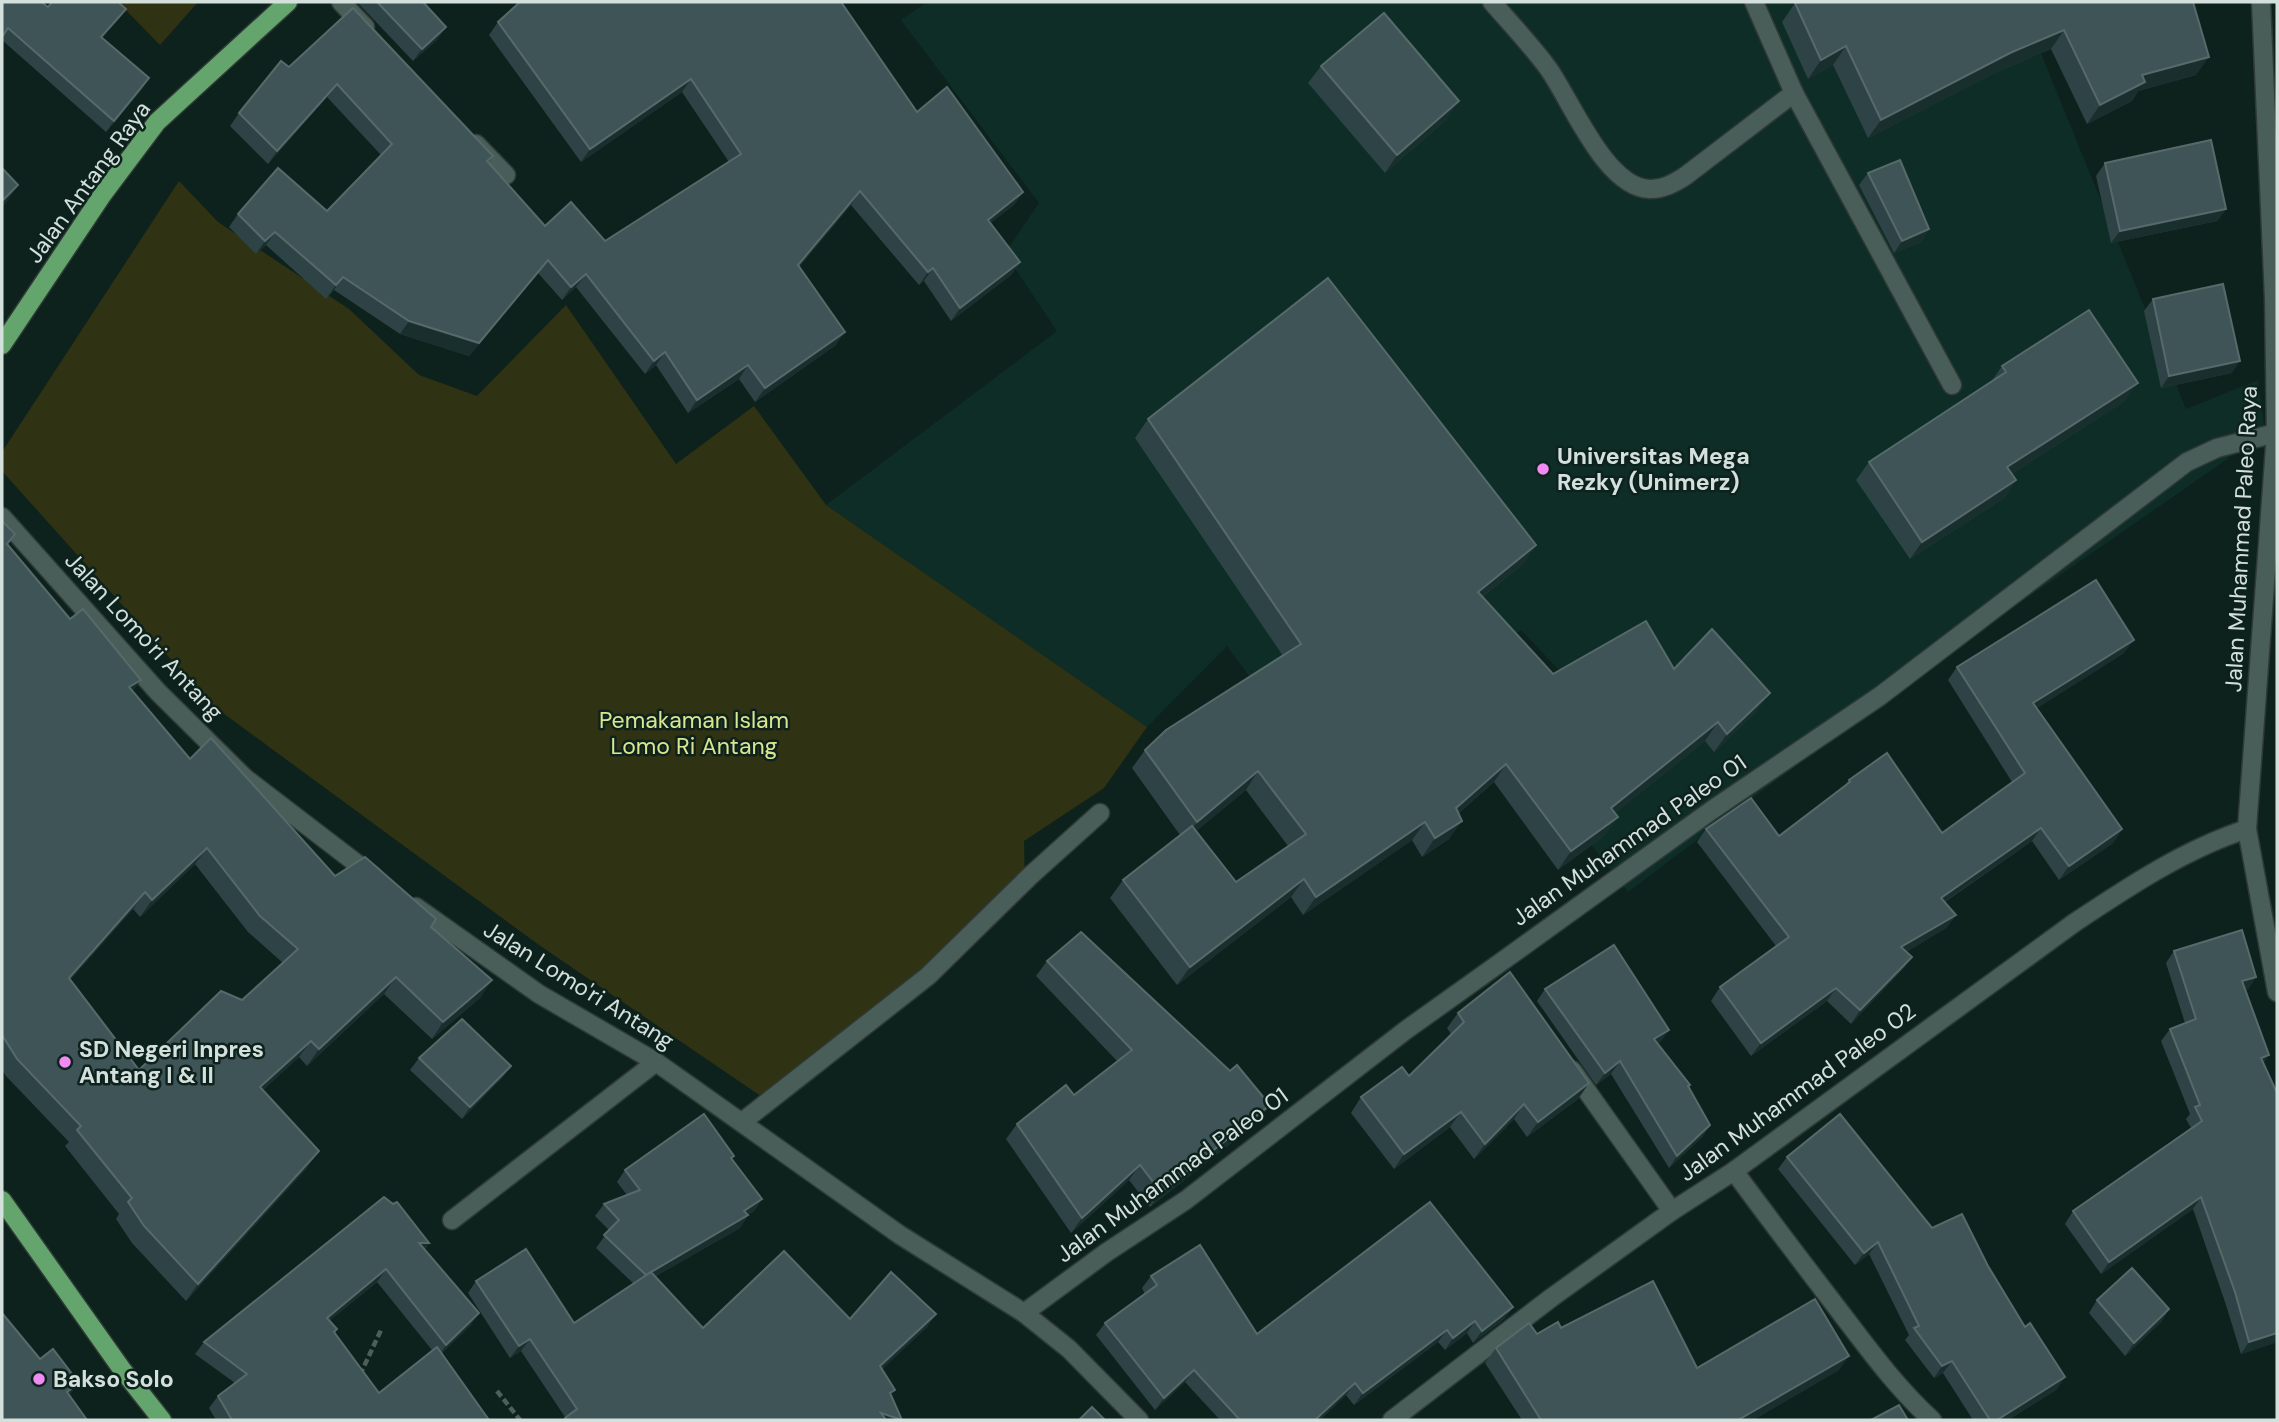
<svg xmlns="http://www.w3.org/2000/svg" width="2279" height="1422" font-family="'DM Sans',sans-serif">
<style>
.built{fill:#0e2d26}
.green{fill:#2f3213}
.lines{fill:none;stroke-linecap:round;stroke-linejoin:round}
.minor-casing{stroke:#2f3a36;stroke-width:21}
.major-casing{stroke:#2f3a36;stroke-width:21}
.path{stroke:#4e5f5a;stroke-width:4.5;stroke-dasharray:7 3.5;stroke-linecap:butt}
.minor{stroke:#495e58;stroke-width:18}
.major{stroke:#64a56d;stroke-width:18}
.wall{fill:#2e4345;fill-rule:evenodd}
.shaded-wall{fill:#192f2e}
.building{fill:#3f5456;stroke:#576a6b;stroke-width:2;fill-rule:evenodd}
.poi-dot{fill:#f28af3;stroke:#0e221d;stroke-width:2.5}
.labels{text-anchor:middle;stroke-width:5;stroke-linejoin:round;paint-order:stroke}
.street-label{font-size:23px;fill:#d4e0dc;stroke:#0e221d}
.poi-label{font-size:23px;font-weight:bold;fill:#d4e0dc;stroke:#0e221d;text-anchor:start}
.park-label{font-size:23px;fill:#dae58d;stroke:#0e221d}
</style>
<rect width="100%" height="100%" fill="#0e221d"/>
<path class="built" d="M927,2H2020L2186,409L2258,380L2265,433L1923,670L1628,892L1497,724L1560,671L1521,630L1327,781L1227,646L1147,727L826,505L1057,331L1005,253L1039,203L901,20Z"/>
<g class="green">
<path d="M118,2H198L160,45Z"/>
<path d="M179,181L218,222L349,309L419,375L477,396L566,305L676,464L754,406L826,505L1147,727L1104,788L1024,841L1025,892L765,1099L539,945L212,705L2,471V452Z"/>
</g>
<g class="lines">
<defs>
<g id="minor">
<path d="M341,2L365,27"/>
<path d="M1492,2C1511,24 1531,45 1548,68C1571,100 1605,187 1649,189C1662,190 1674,183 1684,177L1794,93"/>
<path d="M1754,2L1794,93L1952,385"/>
<path d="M2261,2L2274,299L2276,433L2247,829L2277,992"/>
<path d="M476,144L506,175"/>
<path d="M2,517L158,692L245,778L373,876"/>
<path d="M416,907L539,994L656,1062L900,1235L1024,1313L1069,1349L1139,1420"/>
<path d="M1572,1070L1672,1211"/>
<path d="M742,1122L928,976L1030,876L1100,813"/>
<path d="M1734,1171C1769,1219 1805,1266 1841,1313C1870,1351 1897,1388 1932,1420"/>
<path d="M452,1220L656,1062"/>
<path d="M1024,1313L1107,1252L1186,1200L1406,1030L1497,965L1712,810L1880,696L2187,462L2217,448L2276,433"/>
<path d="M1392,1420L1551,1298L1672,1211L1734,1171L2074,923C2128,887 2185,849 2247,829"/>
</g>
<g id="major">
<path d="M2,345L103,194L157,122L288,2"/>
<path d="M2,1200L121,1368L162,1420"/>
</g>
</defs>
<use href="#minor" class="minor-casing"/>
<use href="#major" class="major-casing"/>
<g class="path">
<path d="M360,1375L381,1330"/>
<path d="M497,1391L520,1420"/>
</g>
<use href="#minor" class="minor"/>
<use href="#major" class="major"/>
</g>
<g class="wall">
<path d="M2,2L48,7L126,9L118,20L102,38L149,78L142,89L106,132L2,40Z"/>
<path d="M360,2H423L438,39L413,61L359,4Z"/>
<path d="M2193,2L2196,75L2138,91L2132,101L2087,124L2051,49L1997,72L1868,138L1833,65L1808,79L1782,22L1795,3Z"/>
<path d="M353,8L493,156L488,163L545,226L605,241L729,162L682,92L581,162L489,35L498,22L917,112L1023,192L1014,205L990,223L1020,262L1011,275L951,321L924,281L919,285L851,205L799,267L836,345L755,402L739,379L688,413L656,365L645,374L576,287L562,300L538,273L469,356L400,334L334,290L326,299L266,245L256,254L229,227L238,214L327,211L381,155L327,97L268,164L230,126L239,113Z"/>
<path d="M1321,66L1447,119L1385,173L1308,83Z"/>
<path d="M2105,163L2226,209L2217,221L2111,243L2096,176Z"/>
<path d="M1868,173L1929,229L1921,242L1894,253L1859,185Z"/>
<path d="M2153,299L2232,373L2161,388L2144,311Z"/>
<path d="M2002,366L2125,401L2012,474L2016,480L2004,498L1910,559L1856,480L1869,462L1991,382Z"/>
<path d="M1148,419L1536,545L1523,564L1482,597L1553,674L1674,669L1757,711L1714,752L1705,741L1615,813L1605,835L1558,870L1494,782L1459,813L1449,839L1422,857L1412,840L1303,915L1291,897L1177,985L1110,898L1123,880L1180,835L1132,768L1145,750L1283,656L1135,438ZM1246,790L1288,846L1236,882L1196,831Z"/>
<path d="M2,521L15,534L7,545L190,759L335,876L431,927L481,997L432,1039L384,994L307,1066L299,1057L263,1090L307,1168L186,1301L132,1243L116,1219L119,1214L65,1146L69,1142L6,1076L2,1070ZM195,864L248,932L283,963L242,1000L139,1070L70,980L133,909L140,917Z"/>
<path d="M2124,653L2037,708L2122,829L2113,843L2059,880L2032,841L1945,902L1956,915L1946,928L1906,952L1912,957L1902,970L1851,1024L1827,1001L1751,1056L1711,1001L1720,987L1776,946L1697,842L1706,829L1779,836L1844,786L1849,780L1942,833L2012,782L1948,680L1957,667Z"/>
<path d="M2174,951L2256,977L2248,989L2245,990L2263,1064L2277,1093V1342L2241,1354L2226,1305L2193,1209L2101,1274L2065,1224L2073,1211L2191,1128L2186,1119L2190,1114L2161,1041L2170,1029L2185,1023L2166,963Z"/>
<path d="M1047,961L1230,1071L1270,1105L1259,1121L1150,1207L1129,1180L1071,1233L1006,1139L1017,1124L1074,1095L1117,1061L1036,976Z"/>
<path d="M1545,989L1669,1030L1660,1042L1657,1044L1690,1085L1688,1087L1710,1125L1702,1137L1669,1168L1611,1074L1596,1085L1537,1001Z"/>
<path d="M1458,1013L1589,1083L1578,1099L1527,1137L1514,1119L1474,1159L1450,1127L1394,1169L1351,1113L1361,1097L1409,1076L1451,1034L1447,1028Z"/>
<path d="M419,1058L511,1066L502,1078L462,1119L410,1070Z"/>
<path d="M1787,1157L1932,1228L1988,1266L2025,1327L2065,1377L2056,1390L2008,1420H1973L1943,1373L1934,1378L1905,1340L1909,1335L1869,1254L1855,1265L1778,1169Z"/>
<path d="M732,1159L762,1199L754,1211L748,1215L740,1228L656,1276L703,1328L850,1319L928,1326L882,1369L891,1395L902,1420H563L565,1417L521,1351L510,1358L468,1293L476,1281L574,1323L634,1284L596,1248L609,1230L595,1216L604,1204L627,1195L617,1182L625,1170Z"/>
<path d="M429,1243L425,1250L471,1325L442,1353L489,1420H216L209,1408L218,1396L235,1383L195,1354L204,1342ZM377,1282L432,1350L379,1393L334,1333L337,1329L329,1321Z"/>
<path d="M1151,1276L1257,1334L1513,1307L1504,1319L1473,1343L1467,1333L1445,1350L1438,1342L1354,1405L1346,1395L1320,1420H1220L1185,1382L1155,1410L1096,1335L1105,1323L1145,1294L1142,1288Z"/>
<path d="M2097,1300L2169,1309L2161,1322L2125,1356L2089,1313Z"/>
<path d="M1561,1328L1697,1368L1839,1370L1753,1420H1522L1485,1363L1496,1348L1537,1334Z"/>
</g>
<g class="shaded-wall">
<path d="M126,9L118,20L93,49L101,37Z"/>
<path d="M446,27L438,39L413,61L422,49Z"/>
<path d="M2064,30L2051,49L1997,72L1868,138L1881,120L2010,53Z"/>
<path d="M1846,46L1833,65L1808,79L1821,60Z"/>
<path d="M2209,57L2196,75L2138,91L2132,101L2087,124L2100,105L2142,75Z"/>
<path d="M149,78L142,89L106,132L114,121Z"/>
<path d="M691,79L682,92L581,162L590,149Z"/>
<path d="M337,84L327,97L268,164L277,151Z"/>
<path d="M1459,101L1447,119L1385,173L1397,155Z"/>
<path d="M18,185L6,203L2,207V201Z"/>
<path d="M860,191L851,205L789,279L798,265Z"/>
<path d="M1023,192L1014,205L978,233L988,220Z"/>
<path d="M2226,209L2217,221L2111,243L2120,231Z"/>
<path d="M1929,229L1921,242L1894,253L1902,241Z"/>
<path d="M275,232L266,245L256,254L265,241Z"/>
<path d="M548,260L538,273L469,356L400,334L409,321Z"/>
<path d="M1020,262L1011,275L951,321L960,308Z"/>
<path d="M933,268L924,281L919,285L928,272Z"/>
<path d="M586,274L576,287L562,300L571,287Z"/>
<path d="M343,277L334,290L326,299L336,285Z"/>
<path d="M845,332L836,345L755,402L765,388Z"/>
<path d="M665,352L656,365L645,374L654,361Z"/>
<path d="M2240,361L2232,373L2161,388L2169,376Z"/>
<path d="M748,365L739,379L688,413L697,400Z"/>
<path d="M2138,383L2125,401L1995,485L2007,467Z"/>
<path d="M2016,480L2004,498L1910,559L1922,542Z"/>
<path d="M1536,545L1523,564L1465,610L1478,592Z"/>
<path d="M2134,640L2124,653L2023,717L2033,703Z"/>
<path d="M141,680L129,696V687Z"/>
<path d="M1770,693L1757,711L1714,752L1727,734Z"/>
<path d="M1718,722L1705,741L1599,826L1611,808Z"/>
<path d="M1506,764L1494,782L1444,826L1456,808Z"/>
<path d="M1258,771L1246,790L1184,841L1197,822Z"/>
<path d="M1618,817L1605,835L1558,870L1571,851Z"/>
<path d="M1462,821L1449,839L1422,857L1435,838Z"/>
<path d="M1425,822L1412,840L1303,915L1316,897Z"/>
<path d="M2041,828L2032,841L1931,911L1941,898Z"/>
<path d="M2122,829L2113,843L2059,880L2069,866Z"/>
<path d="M207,848L195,864L140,917L152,900Z"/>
<path d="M1304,879L1291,897L1177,985L1190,967Z"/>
<path d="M145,892L133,909L57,995L69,978Z"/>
<path d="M1956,915L1946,928L1892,961L1901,947Z"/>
<path d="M1912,957L1902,970L1851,1024L1860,1010Z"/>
<path d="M396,977L384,994L307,1066L319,1049Z"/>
<path d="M2256,977L2248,989L2233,994L2242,981Z"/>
<path d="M492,980L481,997L432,1039L443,1022Z"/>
<path d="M1836,988L1827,1001L1751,1056L1761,1043Z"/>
<path d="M1669,1030L1660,1042L1645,1051L1654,1039Z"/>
<path d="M311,1041L299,1057L248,1104L260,1087Z"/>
<path d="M2269,1055L2261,1067V1058Z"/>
<path d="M1620,1061L1611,1074L1596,1085L1605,1073Z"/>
<path d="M511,1066L502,1078L462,1119L470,1107Z"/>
<path d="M1589,1083L1578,1099L1527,1137L1538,1122Z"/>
<path d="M1524,1104L1514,1119L1474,1159L1485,1144Z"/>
<path d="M1270,1105L1259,1121L1150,1207L1161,1192Z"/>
<path d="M1461,1112L1450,1127L1394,1169L1404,1154Z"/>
<path d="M1710,1125L1702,1137L1669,1168L1677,1156Z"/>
<path d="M319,1151L307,1168L186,1301L198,1284Z"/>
<path d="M1140,1165L1129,1180L1071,1233L1082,1218Z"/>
<path d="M2201,1197L2193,1209L2101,1274L2109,1262Z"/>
<path d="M762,1199L754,1211L740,1220L748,1215L740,1228L637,1287L646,1275Z"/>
<path d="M1878,1242L1869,1254L1855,1265L1864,1253Z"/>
<path d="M419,1243H429L421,1256Z"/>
<path d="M386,1269L377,1282L318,1330L327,1318Z"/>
<path d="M1513,1307L1504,1319L1473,1343L1482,1331Z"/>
<path d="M2169,1309L2161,1322L2125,1356L2134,1343Z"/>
<path d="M479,1313L471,1325L438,1357L446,1345Z"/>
<path d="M936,1314L928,1326L872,1379L880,1366Z"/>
<path d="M1475,1321L1467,1333L1445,1350L1453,1338Z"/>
<path d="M1447,1330L1438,1342L1354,1405L1363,1393Z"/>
<path d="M2277,1333V1342L2241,1354L2249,1342Z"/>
<path d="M530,1339L521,1351L510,1358L519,1346Z"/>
<path d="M1849,1356L1839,1370L1753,1420H1738Z"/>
<path d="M1952,1361L1943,1373L1934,1378L1942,1366Z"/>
<path d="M1194,1370L1185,1382L1155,1410L1164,1398Z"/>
<path d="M2065,1377L2056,1390L2008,1420H1997Z"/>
<path d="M79,1383L69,1396L67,1392Z"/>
<path d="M1355,1383L1346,1395L1320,1420H1315Z"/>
<path d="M881,1413L900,1420H876Z"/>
</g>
<g class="building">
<path d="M2,2H41L48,7L52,2H118L126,9L101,37L149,78L114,121L8,28L2,37Z"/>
<path d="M377,2H423L446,27L422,49Z"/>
<path d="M520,2H841L917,112L947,87L1023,192L988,220L1020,262L960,308L933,268L928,272L860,191L798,265L845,332L765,388L748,365L697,400L665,352L654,361L586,274L571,287L548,260L479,343L409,321L343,277L336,285L275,232L265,241L238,214L278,168L327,211L392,144L337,84L277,151L239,113L281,61L289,67L353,8L493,156L487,161L545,226L571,202L605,241L741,154L691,79L590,149L498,22Z"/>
<path d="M1800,2H2193L2209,57L2142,75L2145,82L2100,105L2064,30L2010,53L1881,120L1846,46L1821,60L1795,3Z"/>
<path d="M1384,13L1459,101L1397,155L1321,66Z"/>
<path d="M2211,140L2226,209L2120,231L2105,163Z"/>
<path d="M1900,160L1929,229L1902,241L1868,173Z"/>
<path d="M2,168L18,185L2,201Z"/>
<path d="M1328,278L1536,545L1478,592L1553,674L1646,621L1674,669L1712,629L1770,693L1727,734L1718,722L1611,808L1618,817L1571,851L1506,764L1456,808L1462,821L1435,838L1425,822L1316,897L1304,879L1190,967L1123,880L1192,826L1236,882L1306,834L1258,771L1197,822L1145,750L1166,730L1301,644L1148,419Z"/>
<path d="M2223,284L2240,361L2169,376L2153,299Z"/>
<path d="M2089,310L2138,383L2007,467L2016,480L1922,542L1869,462L2006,372L2002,366Z"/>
<path d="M2,521L15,534L7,544L70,619L83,609L141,680L129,687L190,759L211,738L335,876L365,857L436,919L431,927L492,980L443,1022L396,977L319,1049L311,1041L260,1087L319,1151L198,1284L144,1226L128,1202L132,1198L77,1130L81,1126L17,1059L2,1035ZM207,848L260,916L298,949L242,1000L221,991L139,1070L69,978L145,892L152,900Z"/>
<path d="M2096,580L2134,640L2033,703L2122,829L2069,866L2041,828L1941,898L1956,915L1901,947L1912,957L1860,1010L1836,988L1761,1043L1720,987L1789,937L1706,829L1751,798L1779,836L1850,782L1849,780L1887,753L1942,833L2025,773L1957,667Z"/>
<path d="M2242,930L2256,977L2242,981L2269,1055L2261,1058L2277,1093V1333L2249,1342L2235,1292L2201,1197L2109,1262L2073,1211L2202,1121L2195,1107L2200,1105L2170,1029L2196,1019L2174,951Z"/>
<path d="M1081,932L1230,1071L1237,1065L1270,1105L1161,1192L1140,1165L1082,1218L1017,1124L1066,1085L1074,1095L1132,1050L1047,961Z"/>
<path d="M1614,945L1669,1030L1654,1039L1690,1085L1688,1086L1710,1125L1677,1156L1620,1061L1605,1073L1545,989Z"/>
<path d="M1510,972L1589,1083L1538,1122L1524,1104L1485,1144L1461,1112L1404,1154L1361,1097L1402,1067L1409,1076L1464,1022L1458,1013Z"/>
<path d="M462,1019L511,1066L470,1107L419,1058Z"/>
<path d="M704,1114L734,1156L731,1158L762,1199L744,1211L748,1215L646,1275L604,1235L619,1220L604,1204L640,1190L625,1170Z"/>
<path d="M1840,1114L1932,1228L1962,1214L1988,1266L2025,1327L2030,1323L2065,1377L1997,1420H1990L1952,1361L1942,1366L1914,1328L1919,1326L1878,1242L1864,1253L1787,1157Z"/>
<path d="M384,1197L393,1204L397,1202L429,1243H419L479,1313L446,1345L386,1269L327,1318L337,1329L334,1332L379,1393L437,1347L489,1420H232L218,1396L247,1374L204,1342Z"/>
<path d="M1430,1202L1513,1307L1482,1331L1475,1321L1453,1338L1447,1330L1363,1393L1355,1383L1315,1420H1240L1194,1370L1164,1398L1105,1323L1157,1285L1151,1276L1200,1245L1257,1334Z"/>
<path d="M526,1249L574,1323L651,1272L703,1328L784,1251L850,1319L891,1272L936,1314L880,1366L895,1390L890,1393L902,1420L881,1413L886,1420H566L565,1418L577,1409L530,1339L519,1346L476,1281Z"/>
<path d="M2132,1268L2169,1309L2134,1343L2097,1300Z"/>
<path d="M1653,1281L1697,1368L1815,1299L1849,1356L1738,1420H1541L1496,1348L1529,1323L1537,1334L1558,1322L1561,1328Z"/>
<path d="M2,1313L40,1359L53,1349L79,1383L67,1392L87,1420H2Z"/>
<path d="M1899,1405L1908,1420H1871Z"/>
<path d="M1092,1407L1105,1420H1079Z"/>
</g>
<g class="poi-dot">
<circle cx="1543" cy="469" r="7"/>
<circle cx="65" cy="1062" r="7"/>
<circle cx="39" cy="1379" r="7"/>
</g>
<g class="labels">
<g class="street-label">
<text transform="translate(88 182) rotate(-54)" y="8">Jalan Antang Raya</text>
<text transform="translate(2241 539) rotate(-87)" y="8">Jalan Muhammad Paleo Raya</text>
<text transform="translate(144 636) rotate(47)" y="8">Jalan Lomo'ri Antang</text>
<text transform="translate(1629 840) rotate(-35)" y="8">Jalan Muhammad Paleo 01</text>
<text transform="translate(579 985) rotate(32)" y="8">Jalan Lomo'ri Antang</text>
<text transform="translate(1797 1092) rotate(-36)" y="8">Jalan Muhammad Paleo 02</text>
<text transform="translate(1172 1175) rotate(-36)" y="8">Jalan Muhammad Paleo 01</text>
</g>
<g class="poi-label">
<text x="1557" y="464">Universitas Mega<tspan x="1557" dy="26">Rezky (Unimerz)</tspan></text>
<text x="79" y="1057">SD Negeri Inpres<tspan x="79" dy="26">Antang I &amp; II</tspan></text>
<text x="53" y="1387">Bakso Solo</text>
</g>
<g class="park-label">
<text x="694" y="728">Pemakaman Islam<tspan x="694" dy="26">Lomo Ri Antang</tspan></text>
</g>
</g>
<rect width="2279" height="1422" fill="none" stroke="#d4e0dc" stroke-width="7"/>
</svg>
